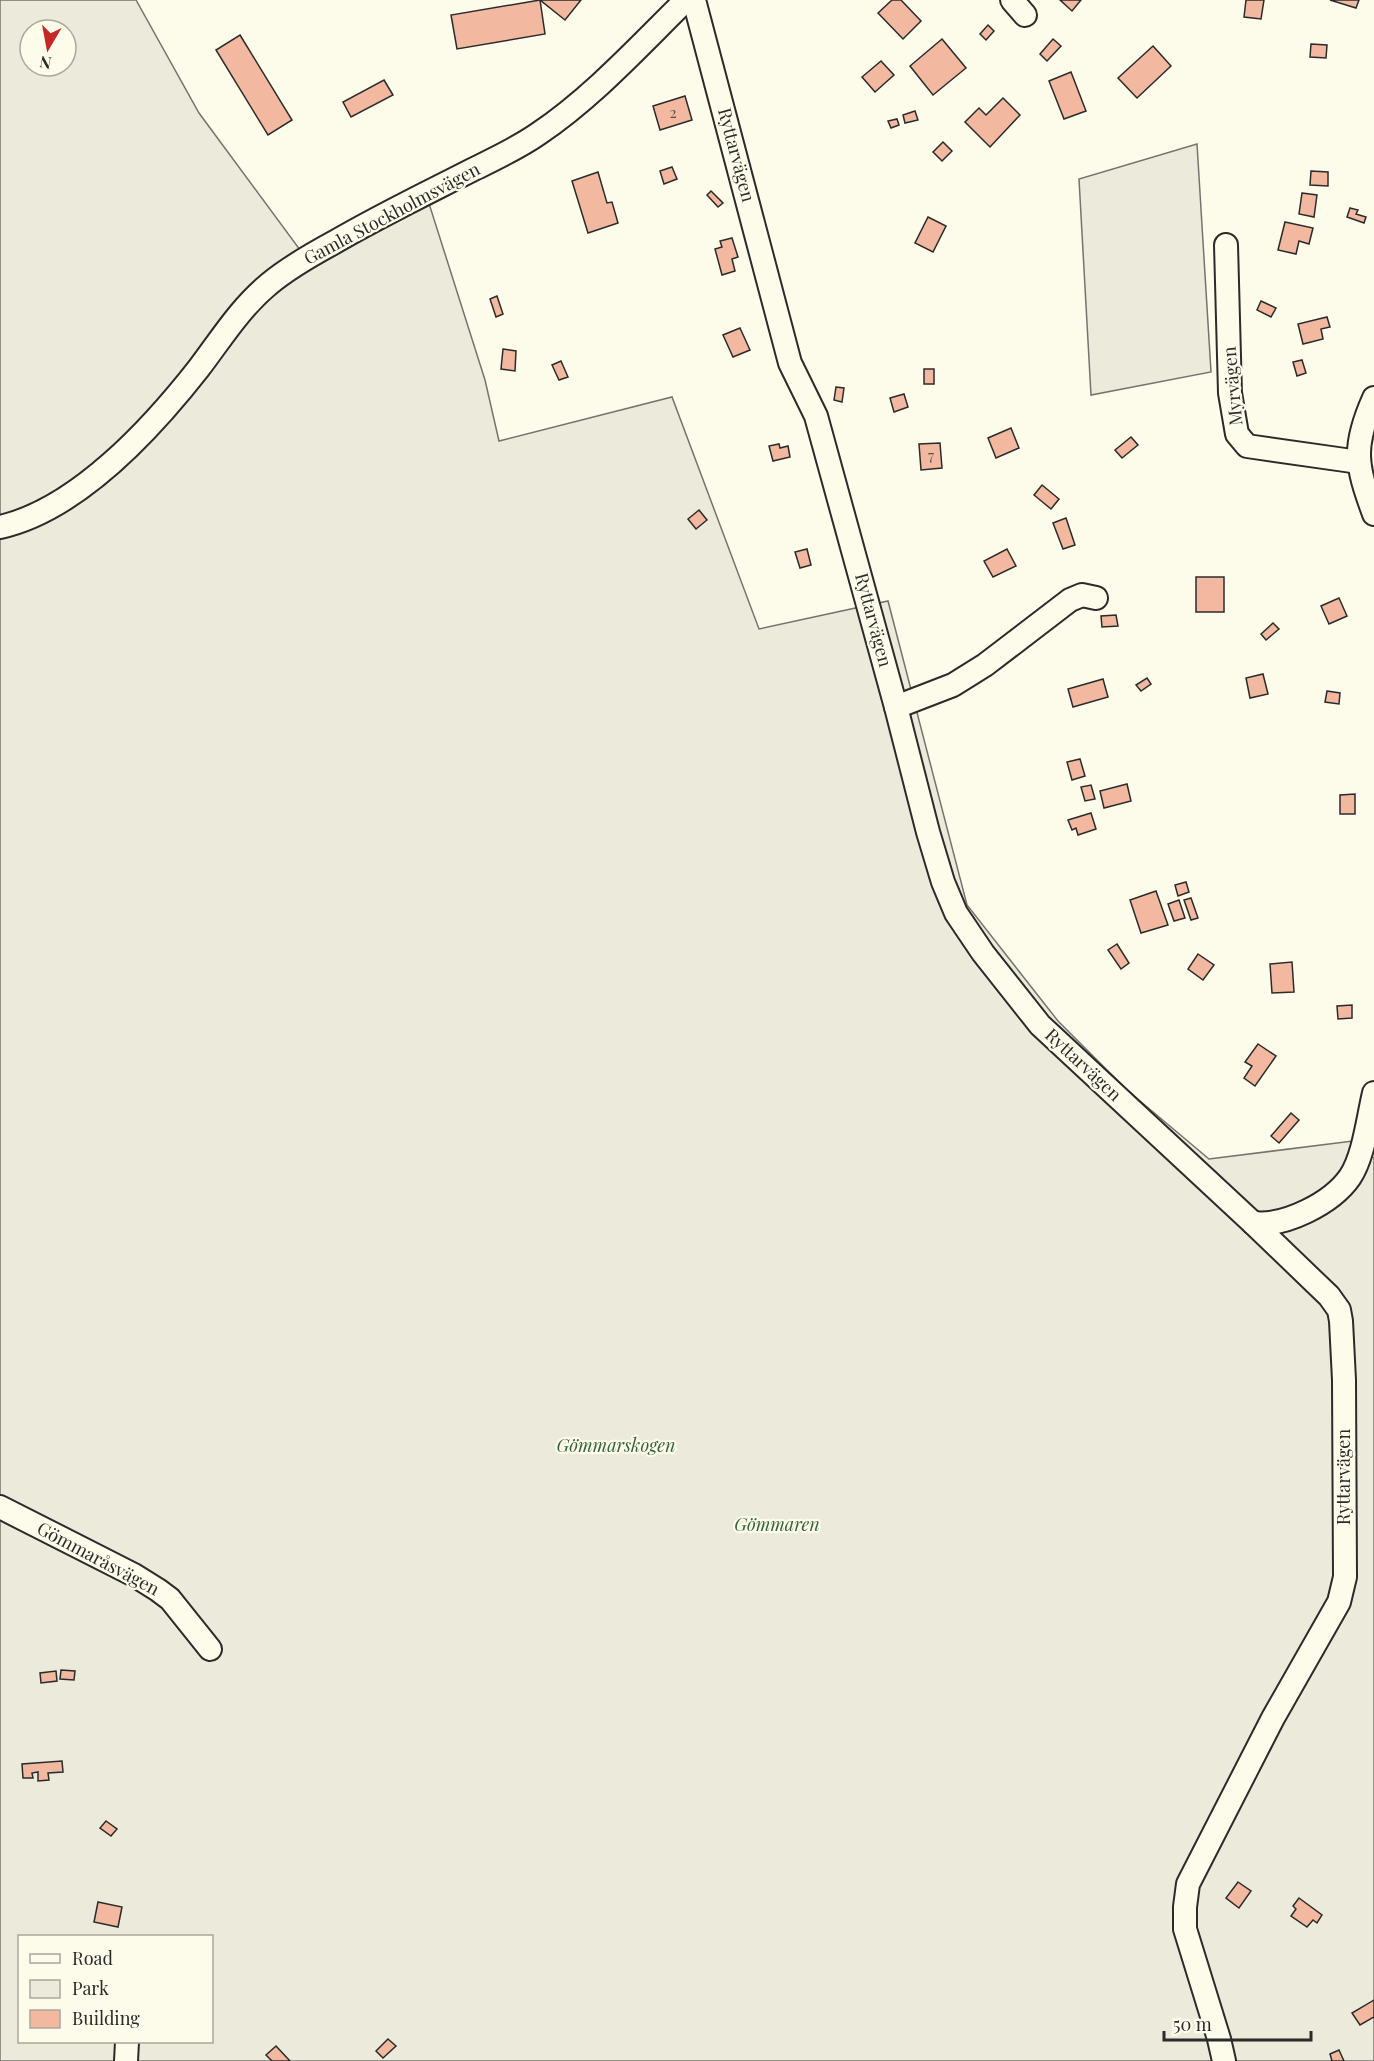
<svg xmlns="http://www.w3.org/2000/svg" width="1374" height="2061" font-family="'Playfair Display',serif">
<style>
.green{fill:#ecebdb;stroke:#74746e;stroke-width:1.5;fill-rule:evenodd}
.building{fill:#f2b8a0;stroke:#2b2b2b;stroke-width:1.5}
.lines{fill:none;stroke-linecap:round;stroke-linejoin:round}
.minor-casing{stroke:#2b2b2b;stroke-width:26}
.minor{stroke:#fdfbea;stroke-width:22}
.labels{text-anchor:middle;stroke-width:4.5;stroke-linejoin:round;paint-order:stroke}
.number-label{font-size:15px;fill:#5d4e48}
.street-label{font-size:18px;fill:#2b2b2b;stroke:#fdfbea}
.park-label{font-size:18px;font-style:italic;fill:#34623c;stroke:#fdfbea}
</style>
<rect width="100%" height="100%" fill="#fdfbea"/>
<g class="green">
<path d="M0,0H136L199,113L306,258L426,194L485,380L499,441L672,397L759,629L888,601L967,905L1058,1021L1127,1090L1209,1159L1353,1141L1374,1158V2061H0ZM30,30H66V66H30ZM20,1936H212V2042H20Z"/>
<path d="M1197,144L1211,372L1091,395L1079,179Z"/>
</g>
<g class="building">
<path d="M540,0L545,34L457,49L451,15Z"/>
<path d="M540,0H581L565,20Z"/>
<path d="M892,0H901L921,21L903,39L878,13Z"/>
<path d="M1060,0H1081L1072,11Z"/>
<path d="M1246,0H1264L1261,19L1244,17Z"/>
<path d="M1330,0H1359L1356,8Z"/>
<path d="M988,25L994,31L986,40L980,34Z"/>
<path d="M240,35L292,120L268,135L216,50Z"/>
<path d="M942,39L966,68L933,95L910,66Z"/>
<path d="M1053,39L1061,46L1047,61L1040,54Z"/>
<path d="M1311,44L1327,45L1326,58L1310,57Z"/>
<path d="M1153,46L1171,66L1137,98L1118,78Z"/>
<path d="M881,61L894,75L875,92L862,77Z"/>
<path d="M1071,72L1086,111L1064,119L1049,81Z"/>
<path d="M384,80L393,95L351,117L343,102Z"/>
<path d="M685,96L692,120L660,130L653,106Z"/>
<path d="M1003,98L1020,115L990,147L965,122L979,108L986,115Z"/>
<path d="M915,111L918,120L905,123L903,115Z"/>
<path d="M897,119L899,125L891,128L888,121Z"/>
<path d="M943,142L952,151L942,161L933,152Z"/>
<path d="M672,167L677,179L664,184L660,171Z"/>
<path d="M1311,171L1328,172V186L1310,185Z"/>
<path d="M598,172L607,203L612,202L618,223L588,233L572,181Z"/>
<path d="M711,191L723,203L718,207L707,195Z"/>
<path d="M1302,193L1317,195L1314,217L1299,214Z"/>
<path d="M1350,208L1358,210L1356,214L1366,217L1364,223L1347,217Z"/>
<path d="M928,217L946,226L933,252L915,243Z"/>
<path d="M1285,222L1313,228L1309,244L1299,241L1296,254L1278,250Z"/>
<path d="M732,238L738,257L732,259L735,271L722,275L715,249L722,247L720,241Z"/>
<path d="M497,296L503,314L496,317L490,299Z"/>
<path d="M1261,301L1276,308L1271,317L1257,310Z"/>
<path d="M1327,317L1330,327L1321,329L1323,339L1303,344L1298,324Z"/>
<path d="M740,328L750,350L733,357L723,335Z"/>
<path d="M503,349L516,351L515,371L501,369Z"/>
<path d="M1302,360L1306,373L1297,376L1293,362Z"/>
<path d="M561,361L568,377L559,380L552,365Z"/>
<rect x="924" y="369" width="10" height="15"/>
<path d="M836,387L844,388L842,402L834,400Z"/>
<path d="M904,394L908,407L894,412L890,398Z"/>
<path d="M1011,428L1019,448L996,458L988,438Z"/>
<path d="M1131,437L1138,445L1122,458L1115,450Z"/>
<path d="M940,443L942,468L921,470L919,444Z"/>
<path d="M779,444L780,448L788,446L790,457L773,461L769,446Z"/>
<path d="M1042,485L1059,499L1051,509L1034,495Z"/>
<path d="M699,510L707,520L696,529L688,519Z"/>
<path d="M1066,518L1075,545L1063,549L1053,523Z"/>
<path d="M807,549L811,565L800,568L795,552Z"/>
<path d="M1007,549L1016,566L993,577L984,561Z"/>
<rect x="1196" y="577" width="28" height="35"/>
<path d="M1339,598L1347,616L1329,624L1321,606Z"/>
<path d="M1116,615L1118,626L1102,627L1101,616Z"/>
<path d="M1273,623L1279,629L1266,640L1261,634Z"/>
<path d="M1263,674L1268,694L1250,698L1246,678Z"/>
<path d="M1147,678L1151,684L1141,691L1136,685Z"/>
<path d="M1103,679L1108,697L1073,707L1068,689Z"/>
<path d="M1327,691L1340,693L1339,704L1325,702Z"/>
<path d="M1080,759L1085,776L1072,780L1067,762Z"/>
<path d="M1127,784L1131,801L1104,808L1100,791Z"/>
<path d="M1091,785L1095,799L1085,801L1081,787Z"/>
<path d="M1355,794V814H1340V795Z"/>
<path d="M1091,813L1096,829L1078,835L1076,828L1072,830L1068,820Z"/>
<path d="M1186,882L1189,892L1178,896L1175,885Z"/>
<path d="M1156,891L1168,925L1141,933L1130,900Z"/>
<path d="M1191,898L1198,918L1191,920L1184,900Z"/>
<path d="M1179,900L1185,918L1174,921L1168,904Z"/>
<path d="M1117,944L1129,963L1121,969L1108,950Z"/>
<path d="M1198,954L1214,965L1203,980L1188,969Z"/>
<path d="M1292,962L1294,992L1272,993L1270,964Z"/>
<path d="M1352,1005V1018L1338,1019L1337,1006Z"/>
<path d="M1258,1044L1276,1056L1255,1086L1244,1078L1252,1066L1245,1062Z"/>
<path d="M1291,1113L1299,1120L1279,1143L1271,1136Z"/>
<path d="M61,1670L75,1671L74,1680L60,1679Z"/>
<path d="M56,1671L57,1681L41,1683L40,1673Z"/>
<path d="M62,1761L63,1772L48,1773L49,1780L38,1781V1772L32,1773L33,1778H23L22,1764Z"/>
<path d="M106,1821L117,1829L111,1836L100,1828Z"/>
<path d="M1238,1882L1251,1891L1239,1908L1226,1898Z"/>
<path d="M1299,1898L1322,1915L1317,1923L1313,1920L1307,1927L1291,1916L1296,1909L1293,1906Z"/>
<path d="M98,1902L122,1907L118,1927L94,1922Z"/>
<path d="M1374,2000V2017L1360,2025L1352,2013Z"/>
<path d="M388,2039L396,2046L383,2058L376,2051Z"/>
<path d="M276,2046L290,2061H272L266,2055Z"/>
<path d="M1339,2050L1344,2061H1332L1330,2054Z"/>
</g>
<g class="lines">
<defs>
<g id="minor">
<path d="M694,0L790,363L816,416L896,707L928,832L943,882L956,913L983,953L1040,1025L1253,1223L1329,1296L1339,1310L1341,1321L1344,1380L1345,1577L1339,1602L1273,1718L1188,1884L1185,1907V1929L1219,2039L1224,2061"/>
<path d="M1012,0L1025,15"/>
<path d="M1226,245L1230,393L1237,434L1247,446L1359,462"/>
<path d="M1374,398C1352,447 1356,465 1374,514"/>
<path d="M0,527C77,510 152,428 199,368C221,339 240,308 269,284C288,268 311,255 333,243C379,216 427,193 474,169C496,158 518,148 538,134C593,97 639,46 686,0"/>
<path d="M896,707L953,685L985,665L1070,600L1082,595L1096,598"/>
<path d="M1253,1223C1285,1227 1332,1203 1350,1177C1364,1156 1368,1118 1374,1093"/>
<path d="M0,1507L134,1575L158,1590L170,1599L210,1649"/>
<path d="M126,2061L127,2042"/>
</g>
</defs>
<use href="#minor" class="minor-casing"/>
<use href="#minor" class="minor"/>
</g>
<g class="labels">
<g class="number-label">
<text x="673" y="118">2</text>
<text x="931" y="461">7</text>
</g>
<g class="street-label">
<text transform="translate(736 155) rotate(75)" y="6">Ryttarvägen</text>
<text transform="translate(392 214) rotate(-28)" y="6">Gamla Stockholmsvägen</text>
<text transform="translate(1233 386) rotate(-95)" y="6">Myrvägen</text>
<text transform="translate(873 620) rotate(75)" y="6">Ryttarvägen</text>
<text transform="translate(1083 1065) rotate(43)" y="6">Ryttarvägen</text>
<text transform="translate(1344 1477) rotate(-90)" y="6">Ryttarvägen</text>
<text transform="translate(98 1559) rotate(28)" y="6">Gömmaråsvägen</text>
</g>
<g class="park-label">
<text x="616" y="1452">Gömmarskogen</text>
<text x="777" y="1531">Gömmaren</text>
</g>
</g>
<rect x="18" y="1935" width="195" height="108" fill="#fdfbea" stroke="#a9a89e" stroke-width="1.5"/>
<rect x="30" y="1954" width="30" height="9" fill="#fdfbea" stroke="#a9a89e" stroke-width="1.5"/>
<text x="72" y="1965" font-size="18" fill="#2b2b2b">Road</text>
<rect x="30" y="1980" width="30" height="18" fill="#ecebdb" stroke="#a9a89e" stroke-width="1.5"/>
<text x="72" y="1995" font-size="18" fill="#2b2b2b">Park</text>
<rect x="30" y="2010" width="30" height="18" fill="#f2b8a0" stroke="#a9a89e" stroke-width="1.5"/>
<text x="72" y="2025" font-size="18" fill="#2b2b2b">Building</text>
<g transform="translate(48 48) rotate(190)"><circle r="28" fill="#fdfbea" stroke="#a9a89e" stroke-width="1.5"/>
<path d="M0-4.5L10 22L0 15L-10 22Z" fill="#c62828"/>
<text y="-9" font-size="16" font-weight="bold" text-anchor="middle" fill="#2b2b2b">N</text>
</g>
<path d="M1164 2031v9h147v-9" fill="none" stroke="#2b2b2b" stroke-width="3"/>
<text x="1173" y="2031" font-size="18" fill="#2b2b2b" stroke="#fdfbea" stroke-width="4.5" paint-order="stroke">50 m</text>
</svg>
